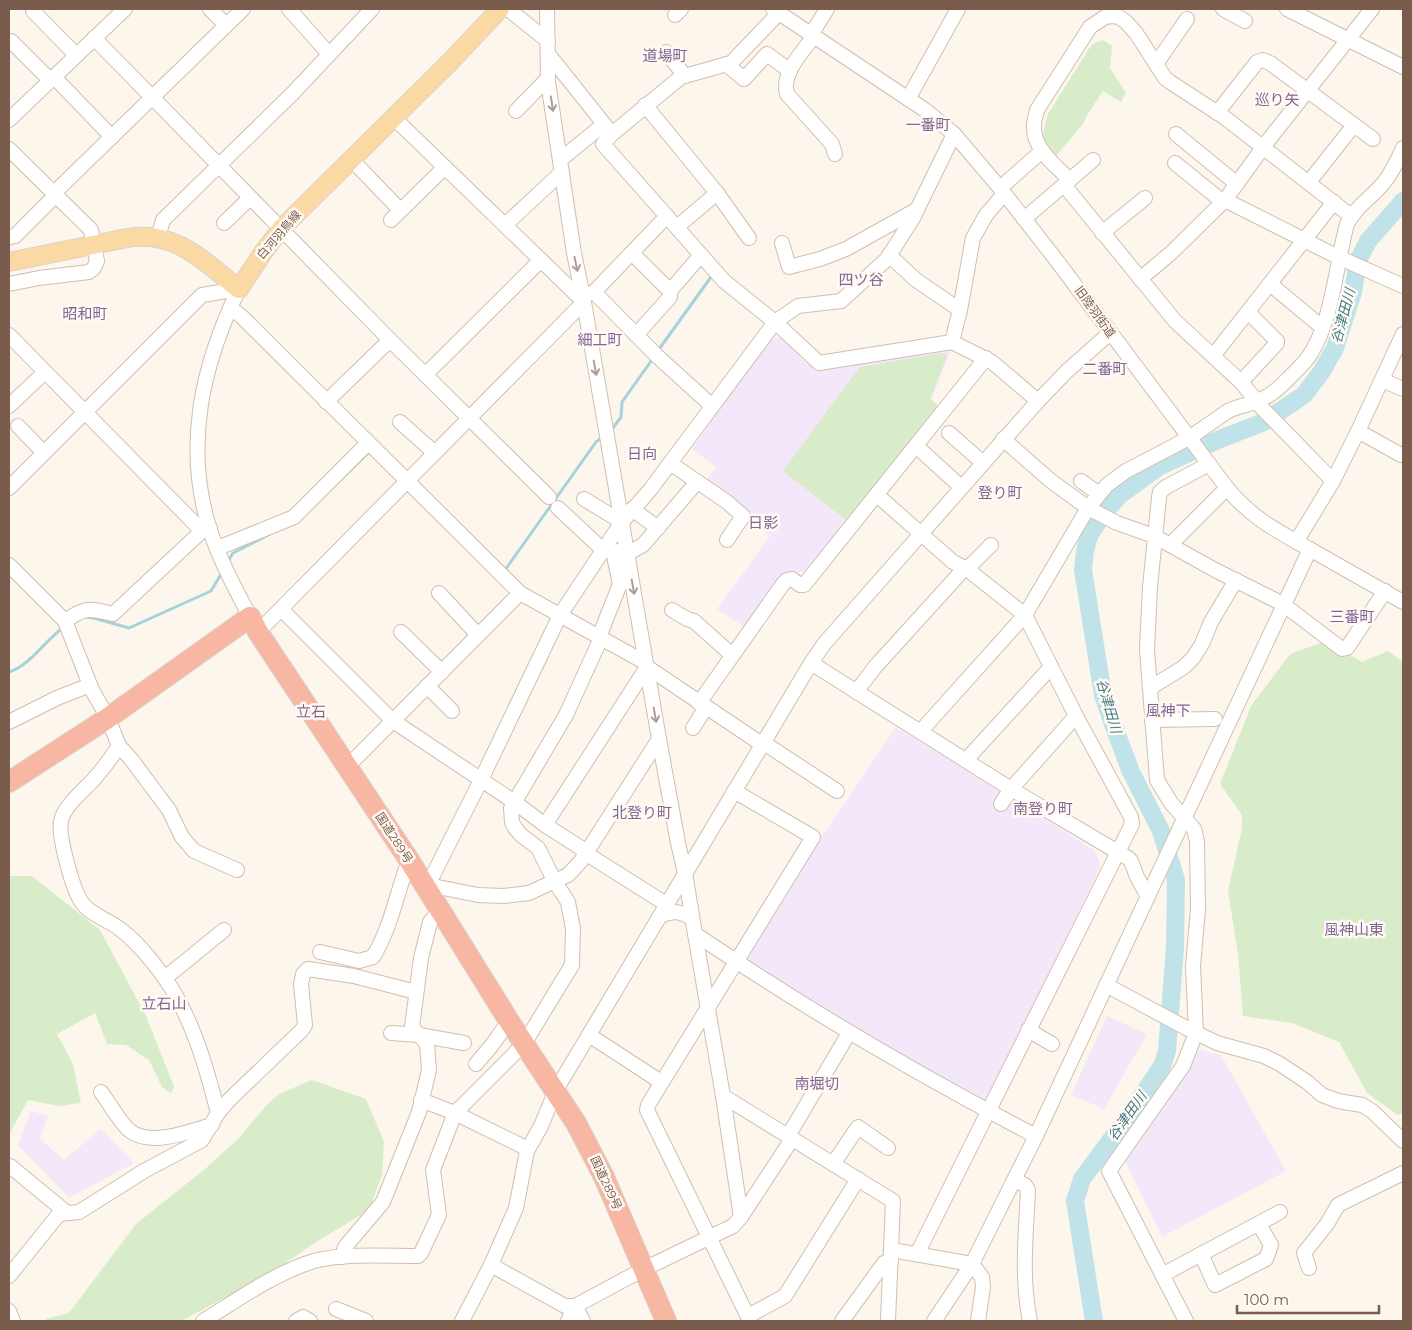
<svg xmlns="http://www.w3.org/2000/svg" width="1412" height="1330" font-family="Montserrat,'Noto Sans JP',sans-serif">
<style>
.education{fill:#f3e8fa}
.green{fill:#d8ecc9}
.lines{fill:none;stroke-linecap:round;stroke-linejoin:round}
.stream{stroke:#a5d3da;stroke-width:3}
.river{stroke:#bfe3e8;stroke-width:18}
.minor-casing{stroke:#d1beb0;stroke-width:16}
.major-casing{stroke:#dad1cd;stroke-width:20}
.highway-casing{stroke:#dad1cd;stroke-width:22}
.minor{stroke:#fff;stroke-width:14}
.major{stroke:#fbd9a5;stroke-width:18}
.highway{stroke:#f7b7a3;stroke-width:20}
.oneway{stroke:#af9d94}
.labels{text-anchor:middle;stroke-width:5;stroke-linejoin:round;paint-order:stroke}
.street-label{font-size:12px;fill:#7a5c4d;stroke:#fffaf3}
.water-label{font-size:14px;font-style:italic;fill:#437c86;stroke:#fffaf3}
.quarter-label{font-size:15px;fill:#846695;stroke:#fffaf3}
</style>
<rect width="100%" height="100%" fill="#fdf6ec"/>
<g class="education">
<path d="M782,337L807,365L951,349L932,399L941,408L804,572L785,573L746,628L717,609L770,536L705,482L716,467L692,449L770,338Z"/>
<path d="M896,727L1094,850L1101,865L986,1104L739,960Z"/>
<path d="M1107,1016L1147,1034L1104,1109L1071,1095Z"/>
<path d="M1200,1049L1221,1055L1286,1171L1162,1237L1124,1159L1186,1073Z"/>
<path d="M31,1111L48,1116L40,1139L64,1160L101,1129L134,1163L69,1198L18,1145Z"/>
</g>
<g class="green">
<path d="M1103,40L1112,46L1110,68L1126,93L1121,102L1103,91L1087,115L1083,124L1055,157L1042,144L1044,128L1048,114L1092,44Z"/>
<path d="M943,353L947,356L930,399L940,409L846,520L783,471L860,367Z"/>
<path d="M1326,641L1362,662L1388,651L1403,662V1113L1398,1115L1367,1093L1339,1042L1292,1023L1243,1016L1238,954L1228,891L1242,828V815L1220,784L1251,706L1290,654Z"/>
<path d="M9,876H32L100,930L146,1016L174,1087L171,1093L162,1087L149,1060L126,1045L107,1044L95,1013L57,1034L73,1064L81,1103L59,1106L28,1100L9,1135Z"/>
<path d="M312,1080L366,1099L384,1142L382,1175L369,1210L316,1242L268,1275L181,1321H45L46,1319L69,1313L136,1224L205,1169L237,1140L267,1105L279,1094Z"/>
</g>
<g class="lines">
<g class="stream">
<path d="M657,352L711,277"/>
<path d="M610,432L621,417L622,402L654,357"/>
<path d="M327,493L371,450"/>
<path d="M227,563L233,553L270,534"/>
<path d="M502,567L505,570L596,442L603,437"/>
<path d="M85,617L94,618L129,628L211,591L223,571"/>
<path d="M9,672C32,664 44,641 64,627"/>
</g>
<path class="river" d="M1094,1321L1075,1201L1082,1179L1127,1118L1162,1066L1167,1051L1175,948L1176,880L1161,831L1131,772L1114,727L1103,695L1083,570L1085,551L1089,536L1103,514L1120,495L1160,466L1220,439L1264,422L1304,395L1322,371L1335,348L1353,292L1358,261L1368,241L1403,201"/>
<defs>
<g id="minor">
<path d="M210,9L226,25"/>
<path d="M289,9L329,54"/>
<path d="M508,9L548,41"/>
<path d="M547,9L548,82L574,253L584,302L659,739L678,843L685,873L695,934L723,1096L741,1217"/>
<path d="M773,9L925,110L954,134L1000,188L1054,257L1227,488C1252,519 1279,532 1313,551C1343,568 1373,585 1403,602"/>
<path d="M1223,9L1245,21"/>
<path d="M1287,9L1403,67"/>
<path d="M33,11L76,55"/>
<path d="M779,13L731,63L681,77L612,134L603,144L724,281L775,322L819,363L952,342L992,362L1038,401"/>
<path d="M675,15L681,9"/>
<path d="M811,35L827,9"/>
<path d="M814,36C802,53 781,73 787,94L832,144L835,154"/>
<path d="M94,38L390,340L549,497"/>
<path d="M11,41L50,80"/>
<path d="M666,52L685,76"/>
<path d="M549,55L612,134"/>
<path d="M726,64L744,79L767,54L790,71"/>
<path d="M1156,64L1187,19"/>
<path d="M54,77L112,137"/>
<path d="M908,99L958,9"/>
<path d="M645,105L717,193L749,238"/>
<path d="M516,111L548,78"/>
<path d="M1217,113L1257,62L1263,60L1270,63L1373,139"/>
<path d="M394,118L579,297L594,292L667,216"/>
<path d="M9,120L125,9"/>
<path d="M1176,134L1237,184"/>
<path d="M9,149L91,230L97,261L94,268L89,272L39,278L9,284"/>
<path d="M352,160L400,210"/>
<path d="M560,160L603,125"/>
<path d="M1175,163L1223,202"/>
<path d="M1070,180C1055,165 1032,148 1034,125C1034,120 1036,115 1037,110L1090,27L1105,17L1112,16L1119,17L1126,22L1136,33L1165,78L1170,82L1224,117L1351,216"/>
<path d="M1309,182L1354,125"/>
<path d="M1064,185L1175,321L1241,382L1262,408L1333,481"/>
<path d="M1000,188L1042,151"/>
<path d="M53,194L243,9"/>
<path d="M1225,200L1338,257L1403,286"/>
<path d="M1024,219L1093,160"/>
<path d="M391,220L445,167"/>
<path d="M224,223L250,198"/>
<path d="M505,225L562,172"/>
<path d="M677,227L717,193"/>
<path d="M1102,233L1145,198"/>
<path d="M9,237L15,236L55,196"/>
<path d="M158,237L163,220L292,94L372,9"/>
<path d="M782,243L789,267L820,259L846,249L916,210"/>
<path d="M632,253L670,291V297L636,335"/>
<path d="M889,255L916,280L960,310"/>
<path d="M1140,279L1171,253L1225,200L1267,142L1372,9"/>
<path d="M1270,284L1323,328"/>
<path d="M239,289C202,365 184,445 209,527C219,559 235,588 250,617"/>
<path d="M670,291L701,255"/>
<path d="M594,292L657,356L712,406"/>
<path d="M230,308L241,316L520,593L646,663"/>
<path d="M9,335L202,531L210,528"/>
<path d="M952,342L960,310L973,238L986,215L1004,194"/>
<path d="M1213,356L1334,202"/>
<path d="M425,375L541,260"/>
<path d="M1382,380L1403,389"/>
<path d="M1241,382L1277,343V341L1248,312"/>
<path d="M326,402L390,340"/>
<path d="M9,406L45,372"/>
<path d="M400,422L435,453"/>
<path d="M18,426L44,453"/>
<path d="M1358,431L1401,455"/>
<path d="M949,433L983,463"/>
<path d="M1003,439L1051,481L1088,508L1117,523L1154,536L1215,570L1275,600L1284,605L1342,649L1347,648L1385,591"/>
<path d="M916,446L961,487"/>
<path d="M670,463L727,502L743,516L727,540"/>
<path d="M1081,481L1099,494"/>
<path d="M9,488L202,295L239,289"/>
<path d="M877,495L953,562L967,569L991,545"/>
<path d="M584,499L622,522"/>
<path d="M558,508L603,550"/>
<path d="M632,509L658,528"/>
<path d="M1296,542L1333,481L1358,431L1403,334"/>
<path d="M1170,545L1227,488"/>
<path d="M218,548L294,517L368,443"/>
<path d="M627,554L643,545L697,482"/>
<path d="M9,565L65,621L92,690L108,718L119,746C111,758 103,769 94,779C84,790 64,806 61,821C58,836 73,892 83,904C90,914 110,921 120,929C139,943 160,970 172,989C195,1027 207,1070 218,1113"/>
<path d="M439,593L478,635"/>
<path d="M281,609L393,721L513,801L545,825L581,848L590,856L666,904"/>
<path d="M672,610L687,619L694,621L732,655"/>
<path d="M65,621C85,607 89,608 113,614L202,531"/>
<path d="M258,632L584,302"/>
<path d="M401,632L442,672"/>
<path d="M599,637L620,584L614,556L617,552L626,548"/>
<path d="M811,663L1011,789L1128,858L1131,861L1137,877L1148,897"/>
<path d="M647,667L757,741L764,743L837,791"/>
<path d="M427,686L452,711"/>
<path d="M1150,688L1184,667L1193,658L1202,644L1211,622L1236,580"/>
<path d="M856,692L875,667L963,570L967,569L1025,615L1076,716L1131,817L1132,824L917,1254"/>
<path d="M699,703L783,584L787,580L792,579L800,585H804L986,358"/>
<path d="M1152,720L1215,719"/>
<path d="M9,722L57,698L90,685"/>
<path d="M693,728L706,707"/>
<path d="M920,732L1025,615L1088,508L1107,485L1126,471L1189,438L1228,411C1240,405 1253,405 1264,398C1275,393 1283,384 1291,376C1298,369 1306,362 1311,353C1333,318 1336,264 1347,224C1356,207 1368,200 1381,186C1391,175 1397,161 1403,148"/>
<path d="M119,746L131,759L169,810L182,837L194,851L237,870"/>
<path d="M966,760L1051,667"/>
<path d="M347,767L520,593"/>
<path d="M734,791L813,837L648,1105L647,1110L750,1321"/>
<path d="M1001,804L1011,789L1076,716"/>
<path d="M545,825L647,667"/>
<path d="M426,889L481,780L560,615L622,522L650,490L775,322L798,306L841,301L887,259L913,218L954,134"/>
<path d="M431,896L438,887L478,895L504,896L529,893L568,875L581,861L659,739"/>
<path d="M660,916C672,911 681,910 692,919"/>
<path d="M695,934C805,1008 918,1075 1036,1136"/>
<path d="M320,952L359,961L373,957C391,928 397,892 409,860"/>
<path d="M165,978L224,930"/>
<path d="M1106,985L1188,1029L1217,1043L1264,1056L1280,1064L1307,1082L1322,1095L1338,1101L1362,1105L1372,1111L1403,1141"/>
<path d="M1028,1030L1052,1044"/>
<path d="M391,1033L419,1035L464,1043"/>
<path d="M589,1035L661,1082"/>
<path d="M476,1064L492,1045L509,1021"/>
<path d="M101,1092C108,1101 121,1124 129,1130C150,1148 190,1131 212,1125"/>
<path d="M723,1096L893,1201L888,1321"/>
<path d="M421,1100L455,1113L528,1149"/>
<path d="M788,1136L849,1033"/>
<path d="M833,1164L858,1127L888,1148"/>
<path d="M10,1166L67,1213"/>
<path d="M1014,1180L1025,1185L1028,1190C1026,1234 1021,1278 1030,1321"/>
<path d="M892,1250L972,1264L982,1277L983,1287L978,1321"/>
<path d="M1201,1254L1215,1285L1266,1259L1271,1245L1259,1224"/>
<path d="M342,1257L345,1247L383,1202L419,1112L429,1070L427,1044L412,1027L421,958L430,922L440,911"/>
<path d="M491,1265L565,1306H575L644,1269L733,1226L741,1217L792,1139"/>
<path d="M1309,1268L1304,1253L1327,1224L1338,1205L1403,1173"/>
<path d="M1162,1275L1280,1212"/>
<path d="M9,1276L59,1214L79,1212L144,1171L202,1140L218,1113L229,1100L302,1030L305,1025L301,984L303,974L308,969L354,976L416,992"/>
<path d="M575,1306L583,1321"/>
<path d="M336,1309L366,1321"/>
<path d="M9,1311L13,1321"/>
<path d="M748,1316L785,1296L858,1179"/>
<path d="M203,1321C239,1299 273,1274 314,1261C344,1253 387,1256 418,1256L421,1253L439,1215L433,1170L455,1113L524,1044L572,965L573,929L568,902L555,882L538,848L521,835L515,828L512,822L511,808L566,715L601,638"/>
<path d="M296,1321L303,1317L310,1321"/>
<path d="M462,1321L491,1265L516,1208L527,1151L541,1126L556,1090L811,663L824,644L1038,401L1067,371L1110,333"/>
<path d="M568,1321L575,1306"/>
<path d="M842,1321L884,1263L891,1262"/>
<path d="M934,1321L972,1264L1036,1136L1310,549"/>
<path d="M1186,1321L1109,1171L1183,1066L1196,1033L1193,966L1198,909L1197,841L1194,829L1171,803L1157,780L1147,650L1150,587L1159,497L1160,492L1166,487L1209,464"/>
</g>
<path id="major" d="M9,262L127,238C176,230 203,261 239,289L264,251L281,229L450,62L500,9"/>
<path id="highway" d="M9,782L108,718L250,617L258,632L409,860L509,1021L576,1123L604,1177L666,1321"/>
</defs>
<use href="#minor" class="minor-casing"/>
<use href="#major" class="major-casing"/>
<use href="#highway" class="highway-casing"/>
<use href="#minor" class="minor"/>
<use href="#major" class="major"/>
<use href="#highway" class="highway"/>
</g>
<defs><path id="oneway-shaft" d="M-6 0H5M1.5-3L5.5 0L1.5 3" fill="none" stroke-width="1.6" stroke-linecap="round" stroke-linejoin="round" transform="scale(1.25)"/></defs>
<g class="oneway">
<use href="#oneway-shaft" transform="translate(552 104) rotate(81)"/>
<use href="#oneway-shaft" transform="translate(576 264) rotate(78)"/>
<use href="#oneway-shaft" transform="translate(595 368) rotate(80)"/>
<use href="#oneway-shaft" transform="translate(633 587) rotate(80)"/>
<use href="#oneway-shaft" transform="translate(655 715) rotate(80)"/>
</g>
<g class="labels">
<g class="street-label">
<text transform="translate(279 235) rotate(-49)" y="4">白河羽鳥線</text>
<text transform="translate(1095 312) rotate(54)" y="4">旧陸羽街道</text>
<text transform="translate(394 838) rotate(57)" y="4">国道289号</text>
<text transform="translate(606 1183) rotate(65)" y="4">国道289号</text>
</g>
<g class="water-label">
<text transform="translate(1343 316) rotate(-75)" y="5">谷津田川</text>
<text transform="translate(1109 706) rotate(74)" y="5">谷津田川</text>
<text transform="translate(1127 1116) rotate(-55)" y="5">谷津田川</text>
</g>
<g class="quarter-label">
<text x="665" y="61">道場町</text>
<text x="1277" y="105">巡り矢</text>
<text x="928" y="130">一番町</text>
<text x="861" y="285">四ツ谷</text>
<text x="85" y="319">昭和町</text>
<text x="600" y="345">細工町</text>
<text x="1105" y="374">二番町</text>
<text x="642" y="459">日向</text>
<text x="1000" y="498">登り町</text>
<text x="763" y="528">日影</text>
<text x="1352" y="622">三番町</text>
<text x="1168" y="716">風神下</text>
<text x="311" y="717">立石</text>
<text x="1043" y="814">南登り町</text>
<text x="642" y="818">北登り町</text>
<text x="1354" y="935">風神山東</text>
<text x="164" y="1009">立石山</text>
<text x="817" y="1089">南堀切</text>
</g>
</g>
<rect width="1412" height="1330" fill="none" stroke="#7a5c4d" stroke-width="20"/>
<path d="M1237 1305v8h142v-8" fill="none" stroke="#7a5c4d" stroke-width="2.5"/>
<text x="1244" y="1305" font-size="15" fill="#7a5c4d" stroke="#fffaf3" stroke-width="4" paint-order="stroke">100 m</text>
</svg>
